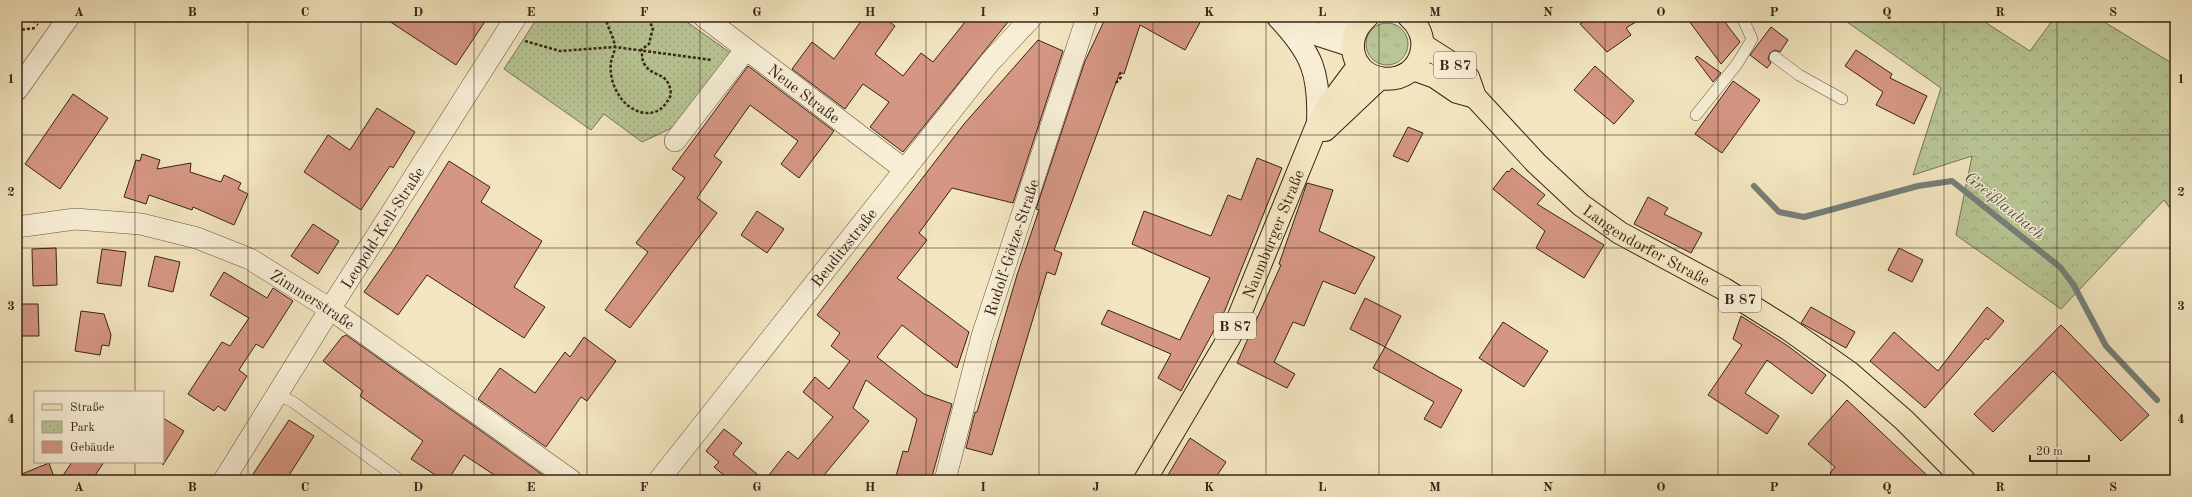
<svg xmlns="http://www.w3.org/2000/svg" width="2192" height="497" font-family="'Old Standard TT',serif">
<style>
.grass{fill:url(#grass-tufts);stroke:#787456}
.forest{fill:url(#forest-crowns);stroke:#787456}
.park{fill:url(#park-dots);stroke:#787456}
.lines{fill:none;stroke-linecap:round;stroke-linejoin:round}
.stream{stroke:#757f79;stroke-width:6}
.building{fill:#d59683;stroke:#392318}
.service-casing{stroke:#675442;stroke-width:12}
.minor-casing{stroke:#675442;stroke-width:22}
.secondary-casing{stroke:#392318;stroke-width:24}
.primary-casing{stroke:#392318;stroke-width:24}
.path{stroke:#392318;stroke-width:2.5;stroke-dasharray:3 2;stroke-linecap:butt}
.service{stroke:#f7eed5;stroke-width:11}
.minor{stroke:#f7eed5;stroke-width:21}
.secondary{stroke:#f7eed5;stroke-width:22}
.primary{stroke:#f2e5bf;stroke-width:22}
.grid{fill:none;stroke:#392318;stroke-width:1;stroke-opacity:0.55}
.labels{text-anchor:middle;stroke-width:3;stroke-linejoin:round;paint-order:stroke}
.shield{fill:#f7eed5;stroke:#726051;stroke-width:1}
.shield-label{font-size:15px;font-weight:bold;fill:#392318}
.street-label{font-size:16px;fill:#392318;stroke:#f7eed5}
.water-label{font-size:17px;font-style:italic;fill:#575148;stroke:#f7eed5}
.neatline{fill:none;stroke:#392318;stroke-width:1.5}
.grid-label{font-size:13px;text-anchor:middle;font-weight:bold;fill:#392318}
</style>
<defs>
<pattern id="grass-tufts" width="24" height="20" patternUnits="userSpaceOnUse"><rect width="24" height="20" fill="#b8c594"/><path d="M3 7l-1-3M5 7V3M7 7l1-3M15 17l-1-3M17 17v-4M19 17l1-3" fill="none" stroke="#9fa97f"/></pattern>
<pattern id="forest-crowns" width="20" height="18" patternUnits="userSpaceOnUse"><rect width="20" height="18" fill="#b8c594"/><path d="M2 6a3 3 0 1 1 6 0M12 15a3 3 0 1 1 6 0" fill="none" stroke="#9fa97f"/></pattern>
<pattern id="park-dots" width="8" height="8" patternUnits="userSpaceOnUse"><rect width="8" height="8" fill="#b8c594"/><path d="M2 2h.1M6 6h.1" fill="none" stroke="#9fa97f" stroke-width="1.8" stroke-linecap="round"/></pattern>
</defs>
<rect width="100%" height="100%" fill="#f2e5bf"/>
<filter id="stains"><feTurbulence type="fractalNoise" baseFrequency=".005" numOctaves="4"/><feColorMatrix values="0 0 0 0 .2 0 0 0 0 .09 0 0 0 0 .02 0 0 0 .5 -.17"/></filter>
<radialGradient id="worn" r=".72"><stop offset=".6" stop-color="#630" stop-opacity="0"/><stop offset="1" stop-color="#630" stop-opacity=".3"/></radialGradient>
<circle class="grass" cx="1387" cy="44" r="21"/>
<path class="forest" d="M1840,17H1977L2030,51L2055,17H2096L2175,65V215L2164,200L2061,309L1956,235L1972,156L1913,175L1941,88Z"/>
<path class="park" d="M538,17H680L732,54L676,126L642,142L604,114L591,130L504,69Z"/>
<g class="lines">
<g class="stream">
<path d="M1754,186L1779,212L1804,217L1918,186L1952,181L2060,267L2073,284L2106,346L2157,400"/>
<path d="M2172,411L2175,413"/>
</g>
</g>
<g class="building">
<path d="M383,17H488L456,65Z"/>
<path d="M864,17H883L895,26L875,54L903,76L921,53L933,62L969,17H1012L903,152L870,127L889,102L863,84L845,109L792,69L812,42L834,59Z"/>
<path d="M1106,17H1203L1185,50L1140,25L1124,74L1120,72L1054,250L1062,253L1055,275L1047,272L992,455L966,448L975,412H977L1017,275L1039,210L1036,209L1085,61Z"/>
<path d="M1592,17H1644L1626,28L1631,35L1607,52L1580,24Z"/>
<path d="M1686,17H1721L1740,42L1721,64Z"/>
<path d="M1771,27L1788,40L1780,52L1775,50L1770,53L1768,59L1771,63L1767,68L1750,55Z"/>
<path d="M1038,40L1063,51L1013,203L952,188L919,233L927,240L897,278L969,332L957,368L902,325L877,357L924,394L952,404L931,480H895L903,451L908,452L917,419L866,380L853,408L869,421L820,480H765L788,451L798,459L833,417L803,392L815,377L829,389L850,361L831,346L840,333L817,315L964,124Z"/>
<path d="M1856,50L1892,74L1890,78L1927,96L1914,124L1876,105L1883,92L1845,66Z"/>
<path d="M1697,56L1721,73L1713,82L1695,58Z"/>
<path d="M748,66L834,131L799,178L781,164L798,141L750,105L714,156L722,162L697,198L717,213L630,328L605,310L648,252L636,243L685,178L672,169Z"/>
<path d="M1595,66L1634,101L1614,124L1574,90Z"/>
<path d="M1733,81L1760,100L1722,153L1695,134Z"/>
<path d="M73,94L108,118L60,189L25,164Z"/>
<path d="M377,108L415,132L393,168L390,166L361,210L304,172L328,135L350,150Z"/>
<path d="M1408,127L1423,133L1408,162L1393,156Z"/>
<path d="M142,154L160,160L157,169L191,163L190,172L221,182L224,175L241,183L238,189L248,194L234,225L193,207L192,210L149,195L146,204L124,197L136,160L140,161Z"/>
<path d="M1257,158L1282,168L1225,310L1181,391L1158,378L1171,354L1101,324L1108,310L1180,340L1210,278L1132,244L1144,211L1211,236L1228,195L1241,200Z"/>
<path d="M449,161L490,187L481,202L542,241L514,287L545,307L524,338L427,275L398,315L364,292L392,252Z"/>
<path d="M1512,168L1545,195L1537,204L1604,245L1584,278L1536,248L1545,231L1493,189L1507,171L1509,172Z"/>
<path d="M1307,183L1333,190L1319,231L1375,257L1355,294L1323,281L1304,326L1293,322L1274,362L1295,374L1287,388L1237,363L1281,265L1279,264Z"/>
<path d="M1648,197L1668,208L1664,214L1702,233L1691,253L1634,224Z"/>
<path d="M757,211L784,229L767,253L741,235Z"/>
<path d="M313,224L339,241L318,274L291,256Z"/>
<path d="M56,248L57,285L33,286L32,249Z"/>
<path d="M1899,248L1923,260L1912,282L1888,270Z"/>
<path d="M102,249L126,252L121,286L97,283Z"/>
<path d="M155,256L180,262L173,292L148,286Z"/>
<path d="M224,272L267,298L273,288L293,301L263,348L256,344L239,370L247,376L225,411L218,406L214,411L188,394L222,342L230,346L249,318L210,295Z"/>
<path d="M1365,298L1401,316L1385,347L1350,329Z"/>
<path d="M17,304H38L39,336H17Z"/>
<path d="M1811,307L1855,332L1846,348L1801,323Z"/>
<path d="M1987,307L2004,321L1988,340L1986,338L1925,408L1870,361L1894,332L1938,371Z"/>
<path d="M81,311L104,314L111,335L109,346L102,345L100,355L75,351Z"/>
<path d="M1741,316L1788,346L1826,375L1812,394L1767,360L1745,393L1779,416L1767,434L1708,395L1742,345L1733,339Z"/>
<path d="M1503,322L1548,351L1524,387L1479,358Z"/>
<path d="M2061,325L2149,415L2121,441L2053,371L1993,432L1974,414Z"/>
<path d="M346,335L550,480H502L464,455L448,480H443L411,459L423,441L360,396L363,391L323,361L342,337Z"/>
<path d="M584,337L616,361L587,401L581,397L546,447L478,399L500,368L535,393L565,352L570,357Z"/>
<path d="M1385,347L1462,390L1441,428L1424,419L1434,402L1373,368Z"/>
<path d="M1847,400L1932,480H1836L1830,473L1835,467L1808,444Z"/>
<path d="M163,418L184,431L163,465Z"/>
<path d="M289,420L314,436L286,480H249Z"/>
<path d="M724,429L742,443L733,454L764,480H730L714,467L719,462L706,451Z"/>
<path d="M1190,438L1226,462L1214,480H1165Z"/>
<path d="M72,462H104L92,480H60Z"/>
<path d="M49,463L55,480H17V476Z"/>
</g>
<g class="lines">
<defs>
<g id="service">
<path d="M1775,57L1799,75L1842,99"/>
<path d="M1696,115L1737,64L1752,39L1742,17"/>
<path d="M277,394L293,402L400,480"/>
</g>
<g id="minor">
<path id="s1" d="M704,17L905,170"/>
<path d="M17,90L69,17"/>
<path d="M675,141L746,49"/>
<path id="s2" d="M17,227L75,219L141,224L197,238L250,259L330,309L571,480"/>
<path id="s3" d="M224,480L330,309L516,17"/>
<path id="s4" d="M659,480L990,62L1032,17"/>
<path id="s5" d="M945,480L982,336L1087,17"/>
</g>
<g id="secondary">
<path d="M1278,17C1312,53 1320,73 1318,123"/>
<path d="M1328,17L1336,20L1361,23"/>
<path d="M1285,19L1316,34L1353,46"/>
</g>
<g id="primary">
<path d="M1367,17C1359,24 1354,32 1353,43C1350,87 1416,92 1422,49C1424,37 1418,24 1409,17"/>
<path id="s6" d="M1423,45L1456,66L1468,77L1475,97L1536,163L1581,205L1620,233L1724,289L1788,329L1850,373L1904,420L1964,480"/>
<path d="M1413,69L1435,77L1457,92L1475,97"/>
<path d="M1325,130L1379,79"/>
<path id="s7" d="M1145,480L1233,331L1318,123L1332,101L1359,65"/>
</g>
</defs>
<use href="#service" class="service-casing"/>
<use href="#minor" class="minor-casing"/>
<use href="#secondary" class="secondary-casing"/>
<use href="#primary" class="primary-casing"/>
<g class="path">
<path d="M30,17L38,25"/>
<path d="M605,17C607,26 614,37 615,47C615,51 612,57 611,62C608,83 622,110 645,113C659,114 665,106 671,95C669,70 654,79 645,65C641,60 643,55 641,50L649,44L653,28L647,17"/>
<path d="M17,30L36,28"/>
<path d="M525,41L560,51L615,47L712,60"/>
<path d="M1116,83L1121,77L1120,73"/>
</g>
<use href="#service" class="service"/>
<use href="#minor" class="minor"/>
<use href="#secondary" class="secondary"/>
<use href="#primary" class="primary"/>
</g>
<path class="grid" d="M135,17V392M248,17V480M361,17V480M474,17V480M587,17V480M700,17V480M813,17V480M926,17V480M1039,17V480M1153,17V480M1266,17V480M1379,17V480M1492,17V480M1605,17V480M1718,17V480M1831,17V480M1944,17V480M2057,17V480M17,135H2175M17,248H2175M17,362H2175M135,462V480"/>
<g class="labels">
<g class="shield">
<rect x="1434" y="52" width="42" height="26" rx="3"/>
<rect x="1719" y="286" width="42" height="26" rx="3"/>
<rect x="1214" y="313" width="42" height="26" rx="3"/>
</g>
<g class="shield-label">
<text x="1455" y="70">B 87</text>
<text x="1740" y="304">B 87</text>
<text x="1235" y="331">B 87</text>
</g>
<g class="street-label">
<text dy="6" stroke="none"><textPath href="#s1" startOffset="126">Neue Straße</textPath></text>
<text dy="6" stroke="none"><textPath href="#s3" startOffset="298">Leopold-Kell-Straße</textPath></text>
<text dy="6" stroke="none"><textPath href="#s7" startOffset="278">Naumburger Straße</textPath></text>
<text dy="6" stroke="none"><textPath href="#s6" startOffset="305">Langendorfer Straße</textPath></text>
<text dy="6" stroke="none"><textPath href="#s4" startOffset="297">Beuditzstraße</textPath></text>
<text dy="6" stroke="none"><textPath href="#s5" startOffset="242">Rudolf-Götze-Straße</textPath></text>
<text dy="6" stroke="none"><textPath href="#s2" startOffset="314">Zimmerstraße</textPath></text>
</g>
<g class="water-label">
<text transform="translate(2005 205) rotate(39)" y="6">Greißlaubach</text>
</g>
</g>
<rect width="2192" height="497" fill="none" stroke="#f2e5bf" stroke-width="44"/>
<rect x="34" y="391" width="130" height="72" fill="#f7eed5" stroke="#ab9d89"/>
<rect x="42" y="404" width="20" height="6" fill="#f2e5bf" stroke="#ab9d89"/>
<text x="70" y="411" font-size="12" fill="#392318">Straße</text>
<rect x="42" y="421" width="20" height="12" fill="url(#park-dots)" stroke="#ab9d89"/>
<text x="70" y="431" font-size="12" fill="#392318">Park</text>
<rect x="42" y="441" width="20" height="12" fill="#d59683" stroke="#ab9d89"/>
<text x="70" y="451" font-size="12" fill="#392318">Gebäude</text>
<path d="M2030 455v6h59v-6" fill="none" stroke="#392318" stroke-width="2"/>
<text x="2036" y="455" font-size="12" fill="#392318" stroke="#f7eed5" stroke-width="3" paint-order="stroke">20 m</text>
<rect x="22" y="22" width="2148" height="453" class="neatline"/>
<g class="grid-label">
<text x="79" y="16">A</text>
<text x="192" y="16">B</text>
<text x="305" y="16">C</text>
<text x="418" y="16">D</text>
<text x="531" y="16">E</text>
<text x="644" y="16">F</text>
<text x="757" y="16">G</text>
<text x="870" y="16">H</text>
<text x="983" y="16">I</text>
<text x="1096" y="16">J</text>
<text x="1209" y="16">K</text>
<text x="1322" y="16">L</text>
<text x="1435" y="16">M</text>
<text x="1548" y="16">N</text>
<text x="1661" y="16">O</text>
<text x="1774" y="16">P</text>
<text x="1887" y="16">Q</text>
<text x="2000" y="16">R</text>
<text x="2113" y="16">S</text>
<text x="11" y="83">1</text>
<text x="2181" y="83">1</text>
<text x="11" y="196">2</text>
<text x="2181" y="196">2</text>
<text x="11" y="310">3</text>
<text x="2181" y="310">3</text>
<text x="11" y="423">4</text>
<text x="2181" y="423">4</text>
<text x="79" y="491">A</text>
<text x="192" y="491">B</text>
<text x="305" y="491">C</text>
<text x="418" y="491">D</text>
<text x="531" y="491">E</text>
<text x="644" y="491">F</text>
<text x="757" y="491">G</text>
<text x="870" y="491">H</text>
<text x="983" y="491">I</text>
<text x="1096" y="491">J</text>
<text x="1209" y="491">K</text>
<text x="1322" y="491">L</text>
<text x="1435" y="491">M</text>
<text x="1548" y="491">N</text>
<text x="1661" y="491">O</text>
<text x="1774" y="491">P</text>
<text x="1887" y="491">Q</text>
<text x="2000" y="491">R</text>
<text x="2113" y="491">S</text>
</g>
<rect width="100%" height="100%" filter="url(#stains)"/>
<rect width="100%" height="100%" fill="url(#worn)"/>
</svg>
